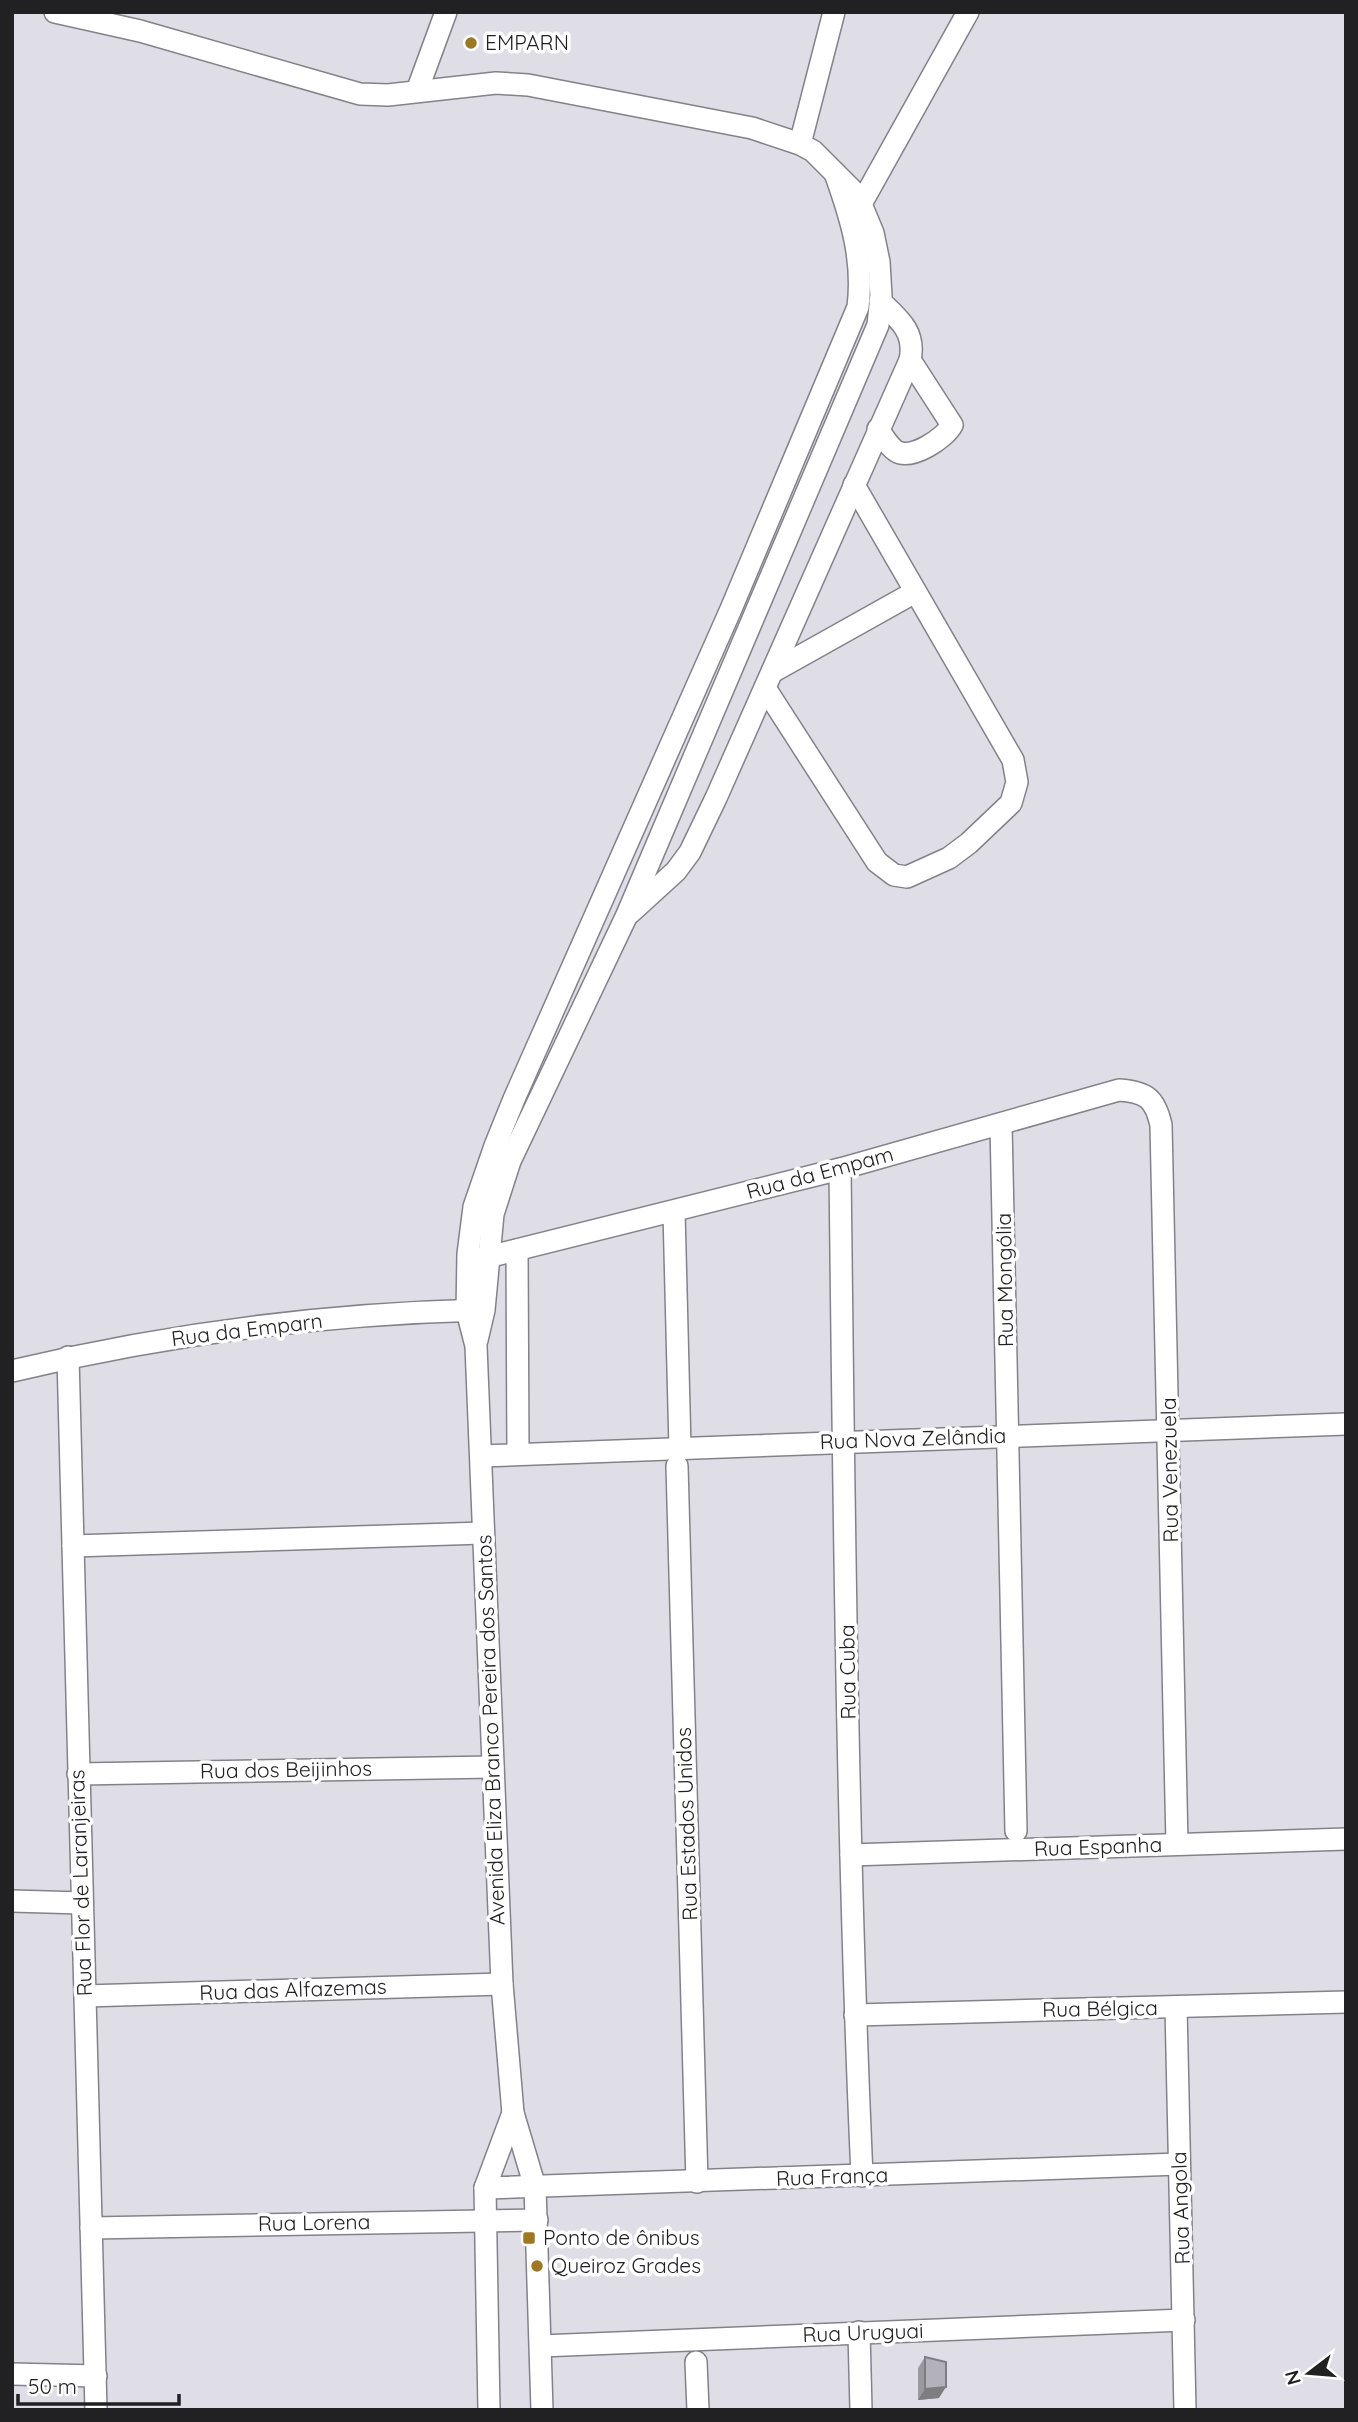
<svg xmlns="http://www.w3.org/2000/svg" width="1358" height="2422" font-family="Quicksand,sans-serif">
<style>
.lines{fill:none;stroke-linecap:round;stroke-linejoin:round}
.minor-casing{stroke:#83828a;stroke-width:24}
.minor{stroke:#fff;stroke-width:21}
.wall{fill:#9a99a0}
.shaded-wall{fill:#7d7d82}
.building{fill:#b3b2ba;stroke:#7d7d82;stroke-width:2}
.poi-dot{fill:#9e7724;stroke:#fff;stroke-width:2.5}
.labels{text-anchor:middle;stroke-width:7;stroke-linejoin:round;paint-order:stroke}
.poi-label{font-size:21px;fill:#212023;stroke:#fff;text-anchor:start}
.street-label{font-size:21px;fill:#212023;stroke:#fff}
</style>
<rect width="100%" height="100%" fill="#dfdee7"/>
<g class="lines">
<defs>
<g id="minor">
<path d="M55,12L140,31L360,94L388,95L496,83L528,85L752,128L800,144L813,151L853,191L861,204L873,233L879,262L881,296L878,325L626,917L510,1161L493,1214L484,1310L477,1340"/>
<path d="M417,91L446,12"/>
<path d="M800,144L834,12"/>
<path d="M861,204L968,12"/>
<path d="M878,429C883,436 889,447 896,451C911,461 945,438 952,425L910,360"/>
<path d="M772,672L915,592"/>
<path d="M765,688L877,862L894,875L907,877L949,858L969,843L1011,803L1017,782L1013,760L854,485"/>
<path d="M630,913L676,871L690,852L716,798L910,360C916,332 899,319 880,301"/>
<path d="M1001,1124L1016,1831"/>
<path d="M840,1169C844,1504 847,1840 862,2176"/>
<path d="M674,1212L680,1448"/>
<path d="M517,1250L518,1454"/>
<path d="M476,1260L840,1169L1119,1090C1146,1092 1155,1098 1161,1125L1177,1844"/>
<path d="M68,1357L96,2410"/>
<path d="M12,1371C166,1334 324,1314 481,1310"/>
<path d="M481,1456L1346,1424"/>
<path d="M677,1466L697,2182"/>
<path d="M73,1546L483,1533"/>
<path d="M78,1774L493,1767"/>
<path d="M851,1855L1346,1839"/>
<path d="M12,1901L82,1903"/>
<path d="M85,1996L502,1984"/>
<path d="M1176,2007L1185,2410"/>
<path d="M855,2015L1346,2002"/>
<path d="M485,2188L1179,2164"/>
<path d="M91,2228L537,2220"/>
<path d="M859,2332L861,2410"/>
<path d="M541,2346L1184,2320"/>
<path d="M696,2362L698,2410"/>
<path d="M12,2374L96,2376"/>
<path d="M489,2410L485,2188L513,2113"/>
<path d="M542,2410L535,2187L513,2113L502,1984L476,1346L467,1311L468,1254L474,1207L495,1146L514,1099L731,609L858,307C864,259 851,218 835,173"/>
</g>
</defs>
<use href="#minor" class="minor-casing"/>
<use href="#minor" class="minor"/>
</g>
<path class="wall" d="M925,2357L939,2398L918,2400V2368Z"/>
<path class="shaded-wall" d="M946,2387L939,2398L918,2400L925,2389Z"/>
<path class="building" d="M925,2357L946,2362V2387L925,2389Z"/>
<g class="poi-dot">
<circle cx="471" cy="43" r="7"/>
<rect x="522" y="2231" width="14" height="14" rx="3.5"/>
<circle cx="537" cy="2266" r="7"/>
</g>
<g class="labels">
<g class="poi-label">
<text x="485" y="50">EMPARN</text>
<text x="543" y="2245">Ponto de ônibus</text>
<text x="551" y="2273">Queiroz Grades</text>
</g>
<g class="street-label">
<text transform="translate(820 1173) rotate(-15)" y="7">Rua da Empam</text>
<text transform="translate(1005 1280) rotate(-91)" y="7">Rua Mongólia</text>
<text transform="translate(247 1330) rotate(-7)" y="7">Rua da Emparn</text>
<text transform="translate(913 1439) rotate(-2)" y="7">Rua Nova Zelândia</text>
<text transform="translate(1170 1470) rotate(-91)" y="7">Rua Venezuela</text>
<text transform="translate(848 1672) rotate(-91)" y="7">Rua Cuba</text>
<text transform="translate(491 1730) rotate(-92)" y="7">Avenida Eliza Branco Pereira dos Santos</text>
<text transform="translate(286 1770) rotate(-1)" y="7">Rua dos Beijinhos</text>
<text transform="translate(687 1824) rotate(-92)" y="7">Rua Estados Unidos</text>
<text transform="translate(1098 1847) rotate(-2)" y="7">Rua Espanha</text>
<text transform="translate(81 1883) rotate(-92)" y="7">Rua Flor de Laranjeiras</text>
<text transform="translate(293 1990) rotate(-2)" y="7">Rua das Alfazemas</text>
<text transform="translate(1100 2009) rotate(-1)" y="7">Rua Bélgica</text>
<text transform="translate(832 2177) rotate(-2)" y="7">Rua França</text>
<text transform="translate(1181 2208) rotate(-92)" y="7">Rua Angola</text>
<text transform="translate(314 2223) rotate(-1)" y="7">Rua Lorena</text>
<text transform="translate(863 2333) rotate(-2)" y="7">Rua Uruguai</text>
</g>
</g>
<rect width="1358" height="2422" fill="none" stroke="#212023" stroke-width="28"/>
<g transform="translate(1309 2373) rotate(254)" stroke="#ffffff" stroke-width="5" paint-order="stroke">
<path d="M0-5L12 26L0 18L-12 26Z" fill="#212023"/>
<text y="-10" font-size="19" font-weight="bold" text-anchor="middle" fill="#212023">N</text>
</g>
<path d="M18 2394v10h161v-10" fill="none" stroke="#212023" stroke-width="3.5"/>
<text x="28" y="2394" font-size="21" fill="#212023" stroke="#ffffff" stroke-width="5" paint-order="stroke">50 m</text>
</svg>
